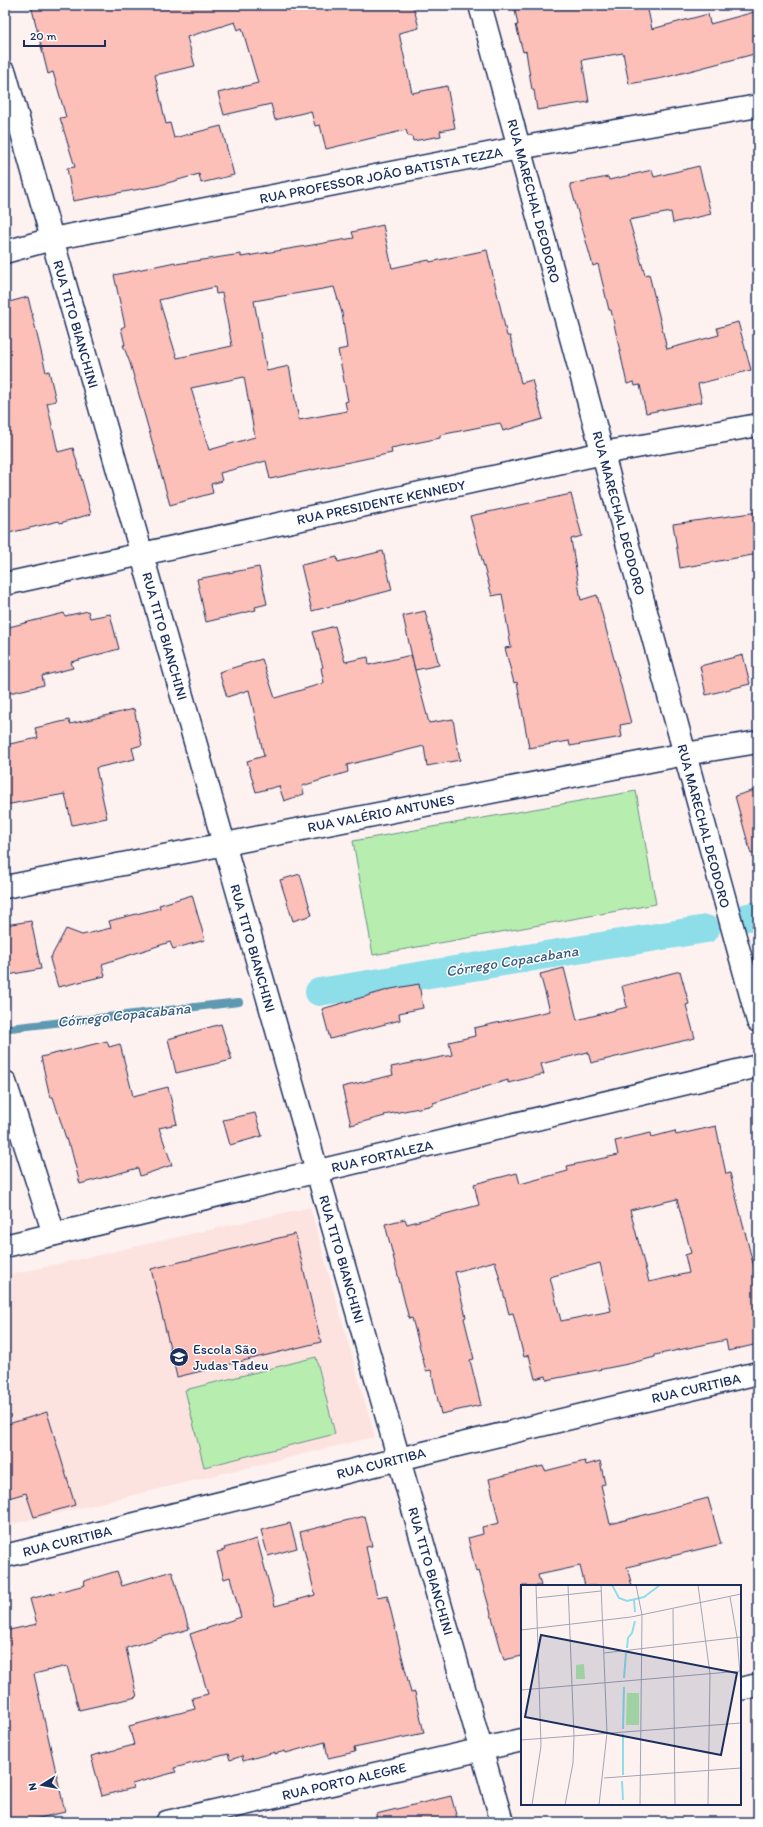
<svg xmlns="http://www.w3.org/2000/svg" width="763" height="1827" font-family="Itim,sans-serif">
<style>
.built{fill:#fde3e0}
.green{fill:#b7eeb0;stroke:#698e87}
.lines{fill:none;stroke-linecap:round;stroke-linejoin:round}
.stream{stroke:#5f98b1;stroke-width:8}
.canal{stroke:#8ddee8;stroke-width:28}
.building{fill:#fcc0b8;stroke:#1b2f5e;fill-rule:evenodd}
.minor-casing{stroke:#1b2f5e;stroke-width:25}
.tertiary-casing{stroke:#1b2f5e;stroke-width:25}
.minor{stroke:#fff;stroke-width:22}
.tertiary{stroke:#fff;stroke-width:22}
.labels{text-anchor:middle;stroke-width:3;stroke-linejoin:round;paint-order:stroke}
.street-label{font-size:14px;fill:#1b2f5e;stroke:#fff}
.poi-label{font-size:14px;fill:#1b2f5e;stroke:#fff;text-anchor:start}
.water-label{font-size:15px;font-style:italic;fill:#385b80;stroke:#fff}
.inset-river{fill:none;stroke:#8ddee8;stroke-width:2}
.inset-road{fill:none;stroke:#a3a4b6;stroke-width:1}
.view{fill:#1b2f5e;fill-opacity:0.15;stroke:#1b2f5e;stroke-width:2}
.inset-edge{fill:none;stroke:#1b2f5e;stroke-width:2}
</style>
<rect width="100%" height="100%" fill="#fef2f1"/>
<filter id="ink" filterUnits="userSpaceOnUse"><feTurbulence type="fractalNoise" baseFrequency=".025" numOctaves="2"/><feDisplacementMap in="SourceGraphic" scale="8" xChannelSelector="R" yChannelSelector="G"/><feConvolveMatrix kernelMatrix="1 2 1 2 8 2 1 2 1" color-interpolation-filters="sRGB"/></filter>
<g filter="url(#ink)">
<path class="built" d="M310,1207L375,1437L5,1526V1276Z"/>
<g class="green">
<path d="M636,791L656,904L373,955L353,841Z"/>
<path d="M316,1357L335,1434L204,1467L185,1390Z"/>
</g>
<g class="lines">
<path class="stream" d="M10,1028L239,1002"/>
<g class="canal">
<path d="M748,917L758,915"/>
<path d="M319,992L706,929"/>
</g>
</g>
<g class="building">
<path d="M31,5H413L419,28L399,33L412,93L447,86L455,128L440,131L441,136L413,141L412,136H408L406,130L326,149L320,125L315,126L311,111L275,120L271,104L224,115L218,93L258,83L242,28L238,30L235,22L187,37L195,66L155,75L166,124L170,123L174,138L221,126L234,175L201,183L199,174L157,186L73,201L67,168L75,167L60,118L66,117L53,72L48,74Z"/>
<path d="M514,5H647L652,29L708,14L710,24L758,11V53L663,78L629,84L623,53L582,60L589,102L537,110L534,90H532L526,51L523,52L516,25H518Z"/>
<path d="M699,166L711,214L673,223L671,212L629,220L645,275L649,274L667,349L719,335L717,328L738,322L751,370L698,384L702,402L646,413L640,385L635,386L634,382L627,384L611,310H609L598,264L593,266L570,184L608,177L609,180L652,170L654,177Z"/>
<path d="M383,225L392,268L429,260L430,262L487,250L507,336H510L521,383L532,380L543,419L503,431L500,423L440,435V438L391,448L392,453L270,479L266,461L220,473L222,481L211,484L213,493L170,505L130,363L123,345H125L121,328L125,326L114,275L175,262L176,264L241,254V257L354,238L352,232ZM215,287L216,294L222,293L232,346L177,358L159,300ZM334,287L342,313L347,348L338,350L348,401L345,402L347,411L299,420L289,366L267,371L254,301ZM244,377L255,437L209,450L191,388Z"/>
<path d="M28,297L46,372L49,371L56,401L47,403L58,452L73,448L91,514L60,523L59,521L9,533L5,519V303Z"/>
<path d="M571,494L582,536L571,539L581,600L597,595L631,723L620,725L622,737L570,746L569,741L529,748L517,682L514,683L505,648L511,647L502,594L492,596L470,516Z"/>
<path d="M758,512V554L680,568L673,524Z"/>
<path d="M383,551L392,590L312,611L301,565L337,557L338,562Z"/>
<path d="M259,567L267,604L255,607L256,610L206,622L197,579Z"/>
<path d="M88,611L90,618L110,614L119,649L71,662L73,668L42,676L44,685L5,694V628L64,613L65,616Z"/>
<path d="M425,611L439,665L415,670L403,616Z"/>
<path d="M335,626L345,662L368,657L369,665L411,655L429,723L453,719L460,760L427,766L424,746L347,765L348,772L302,786L304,794L284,801L279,786L256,792L247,761L264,756L249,690L227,697L219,672L262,659L275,698L324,683L321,668L323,667L313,632Z"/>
<path d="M743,655L750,684L706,695L700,666Z"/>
<path d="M134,709L142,745L132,748L135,759L96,768L107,818L72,825L65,794L5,805V745L38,738L35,728L69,720L70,724Z"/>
<path d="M758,789V853L751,854L735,796Z"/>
<path d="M300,874L312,915L293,921L280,880Z"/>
<path d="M192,895L205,940L173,949L170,942L102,964L105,976L58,987L50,959L66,929L82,935L111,928L109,921L160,908L159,905Z"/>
<path d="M31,921L41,969L8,975L5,960V925Z"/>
<path d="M564,968L577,1020L627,1007L622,986L680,971L689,1004L686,1005L695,1038L591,1063L588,1052L541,1064L544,1074L508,1083V1080L433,1103L434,1105L384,1115L385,1116L351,1125L342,1087L393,1075L391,1067L452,1055L449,1042L475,1036L474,1028L550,1011L540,974Z"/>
<path d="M419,984L423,1008L399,1013L400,1020L330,1039L322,1009L391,989Z"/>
<path d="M221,1024L232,1060L176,1073L168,1039Z"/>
<path d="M107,1041L109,1047L120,1044L133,1096L168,1087L177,1124L159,1128L172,1165L140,1176L138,1168L80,1184L70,1145H68L53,1097H50L41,1057Z"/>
<path d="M255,1113L262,1136L230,1145L223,1120Z"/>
<path d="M716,1126L726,1174L730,1173L758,1283V1344L728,1351L726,1340L655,1355V1357L628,1364L547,1380L546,1376L535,1379L529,1355L524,1357L513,1313L509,1314L495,1261L455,1272L466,1317L464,1318L474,1359L470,1360L481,1405L441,1414L431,1370L426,1371L412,1318L409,1319L385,1224L405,1219L407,1224L479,1205L474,1184L517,1173L520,1184L568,1171L567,1166L618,1155L615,1141L651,1133L652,1137L675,1131L676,1135ZM677,1199L691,1253L685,1255L689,1273L649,1282L630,1210ZM600,1263L611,1311L561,1321L550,1277Z"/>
<path d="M295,1234L321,1342L177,1377L151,1269Z"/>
<path d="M47,1412L75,1505L34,1517L26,1493L5,1499V1425Z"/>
<path d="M585,1461L586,1465L600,1461L605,1484L601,1485L610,1524L708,1498L721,1544L627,1567L632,1586H585L580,1566L538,1575L541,1586H522V1656L504,1660L479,1571L476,1572L468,1538L483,1534L482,1527L499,1523L489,1479L543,1466L545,1471Z"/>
<path d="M365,1516L372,1546L366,1547L377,1597L387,1595L411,1693L415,1692L424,1733L354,1748L355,1752L328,1758L325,1742L286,1753L285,1751L275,1754V1752L243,1761L242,1756L230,1760L228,1754L174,1768L176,1772L132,1784L133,1788L102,1796L91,1756L134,1745L129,1726L195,1709L192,1698L208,1694L190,1634L241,1617L230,1577L224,1579L217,1552L225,1550L224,1548L257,1539L275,1606L315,1595L300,1532Z"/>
<path d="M290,1523L297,1548L268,1556L261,1530Z"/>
<path d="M117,1571L122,1586L172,1571L189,1629L126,1648L137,1697L79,1710L67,1666L34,1674L65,1812L22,1822H5V1631L37,1624L30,1599L85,1585L84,1581Z"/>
<path d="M451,1796L458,1822H377L376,1814Z"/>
</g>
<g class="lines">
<defs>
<g id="minor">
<path d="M5,73L502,1822"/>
<path d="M5,252L52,239L519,148L758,106"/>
<path d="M5,584L603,453L758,425"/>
<path d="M5,887L685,754L758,742"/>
<path d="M5,1082L54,1234"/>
<path d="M5,1246L758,1066"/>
<path d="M5,1556L399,1459L758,1373"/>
<path d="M740,1689L758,1685"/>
<path d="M167,1822L522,1740"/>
</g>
<path id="tertiary" d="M480,5L758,1021"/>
</defs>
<use href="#minor" class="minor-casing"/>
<use href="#tertiary" class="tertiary-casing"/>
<use href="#minor" class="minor"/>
<use href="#tertiary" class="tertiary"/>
</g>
</g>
<defs>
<symbol id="school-disc" viewBox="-11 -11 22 22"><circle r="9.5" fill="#1b2f5e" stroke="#fff"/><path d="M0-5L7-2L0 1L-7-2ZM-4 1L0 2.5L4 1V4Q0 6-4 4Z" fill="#fff"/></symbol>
</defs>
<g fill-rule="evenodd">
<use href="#school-disc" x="168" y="1346" width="22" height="22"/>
</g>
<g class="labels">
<g class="street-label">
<text transform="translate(381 175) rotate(-11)" y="5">RUA PROFESSOR JOÃO BATISTA TEZZA</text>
<text transform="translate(534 201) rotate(75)" y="5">RUA MARECHAL DEODORO</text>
<text transform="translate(76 324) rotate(74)" y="5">RUA TITO BIANCHINI</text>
<text transform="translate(381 502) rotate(-12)" y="5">RUA PRESIDENTE KENNEDY</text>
<text transform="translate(619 513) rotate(75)" y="5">RUA MARECHAL DEODORO</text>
<text transform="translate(165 636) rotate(74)" y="5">RUA TITO BIANCHINI</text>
<text transform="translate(381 813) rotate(-11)" y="5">RUA VALÉRIO ANTUNES</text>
<text transform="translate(704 826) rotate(75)" y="5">RUA MARECHAL DEODORO</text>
<text transform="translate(253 948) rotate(74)" y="5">RUA TITO BIANCHINI</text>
<text transform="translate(382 1156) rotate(-13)" y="5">RUA FORTALEZA</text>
<text transform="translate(342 1259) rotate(74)" y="5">RUA TITO BIANCHINI</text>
<text transform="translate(696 1388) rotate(-13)" y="5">RUA CURITIBA</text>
<text transform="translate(381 1463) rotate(-14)" y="5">RUA CURITIBA</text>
<text transform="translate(67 1541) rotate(-14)" y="5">RUA CURITIBA</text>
<text transform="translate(431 1571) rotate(74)" y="5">RUA TITO BIANCHINI</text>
<text transform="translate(344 1781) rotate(-13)" y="5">RUA PORTO ALEGRE</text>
</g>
<g class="poi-label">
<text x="193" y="1354">Escola São<tspan x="193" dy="16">Judas Tadeu</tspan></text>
</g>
<g class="water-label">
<text transform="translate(512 961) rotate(-9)" y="5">Córrego Copacabana</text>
<text transform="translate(124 1015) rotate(-6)" y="5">Córrego Copacabana</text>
</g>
</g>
<g transform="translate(521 1585)">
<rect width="220" height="220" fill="#fef2f1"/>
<path d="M63,79L64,94H55V80ZM106,108H118V140H105Z" fill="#b7eeb0"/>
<path class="inset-river" d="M91,0L98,13L106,16L123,12L139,0M113,15L114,27M0,26V0M106,63L107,53L111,48L114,36M103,93L105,68M102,144L103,102M102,190V149M101,196L102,215"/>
<path class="inset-road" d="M115,0L121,30L119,220M177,0L189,89L187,220M209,12L216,52L220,101M15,13L80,6M152,24L154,220M0,45L110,32L220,9M83,68L220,52M0,105L220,86M0,155L220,138M83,193L220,183M11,220L20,161L15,0M44,220L52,178L53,151L47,0M78,220L86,148L80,0"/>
<path class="view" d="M20,50L216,88L200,170L4,132Z"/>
<rect width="220" height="220" class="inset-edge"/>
</g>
<rect width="763" height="1827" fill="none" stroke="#fff" stroke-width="20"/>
<rect x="10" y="10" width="743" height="1807" fill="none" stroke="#1b2f5e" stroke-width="1.5" filter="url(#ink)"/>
<g transform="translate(42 1785) rotate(259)" stroke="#ffffff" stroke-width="3" paint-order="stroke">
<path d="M0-3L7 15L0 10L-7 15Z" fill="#1b2f5e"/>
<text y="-6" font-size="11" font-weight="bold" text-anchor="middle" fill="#1b2f5e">N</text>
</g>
<path d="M24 40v6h81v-6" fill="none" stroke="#1b2f5e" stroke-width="2"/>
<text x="30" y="40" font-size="12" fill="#1b2f5e" stroke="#ffffff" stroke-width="3" paint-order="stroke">20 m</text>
</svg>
